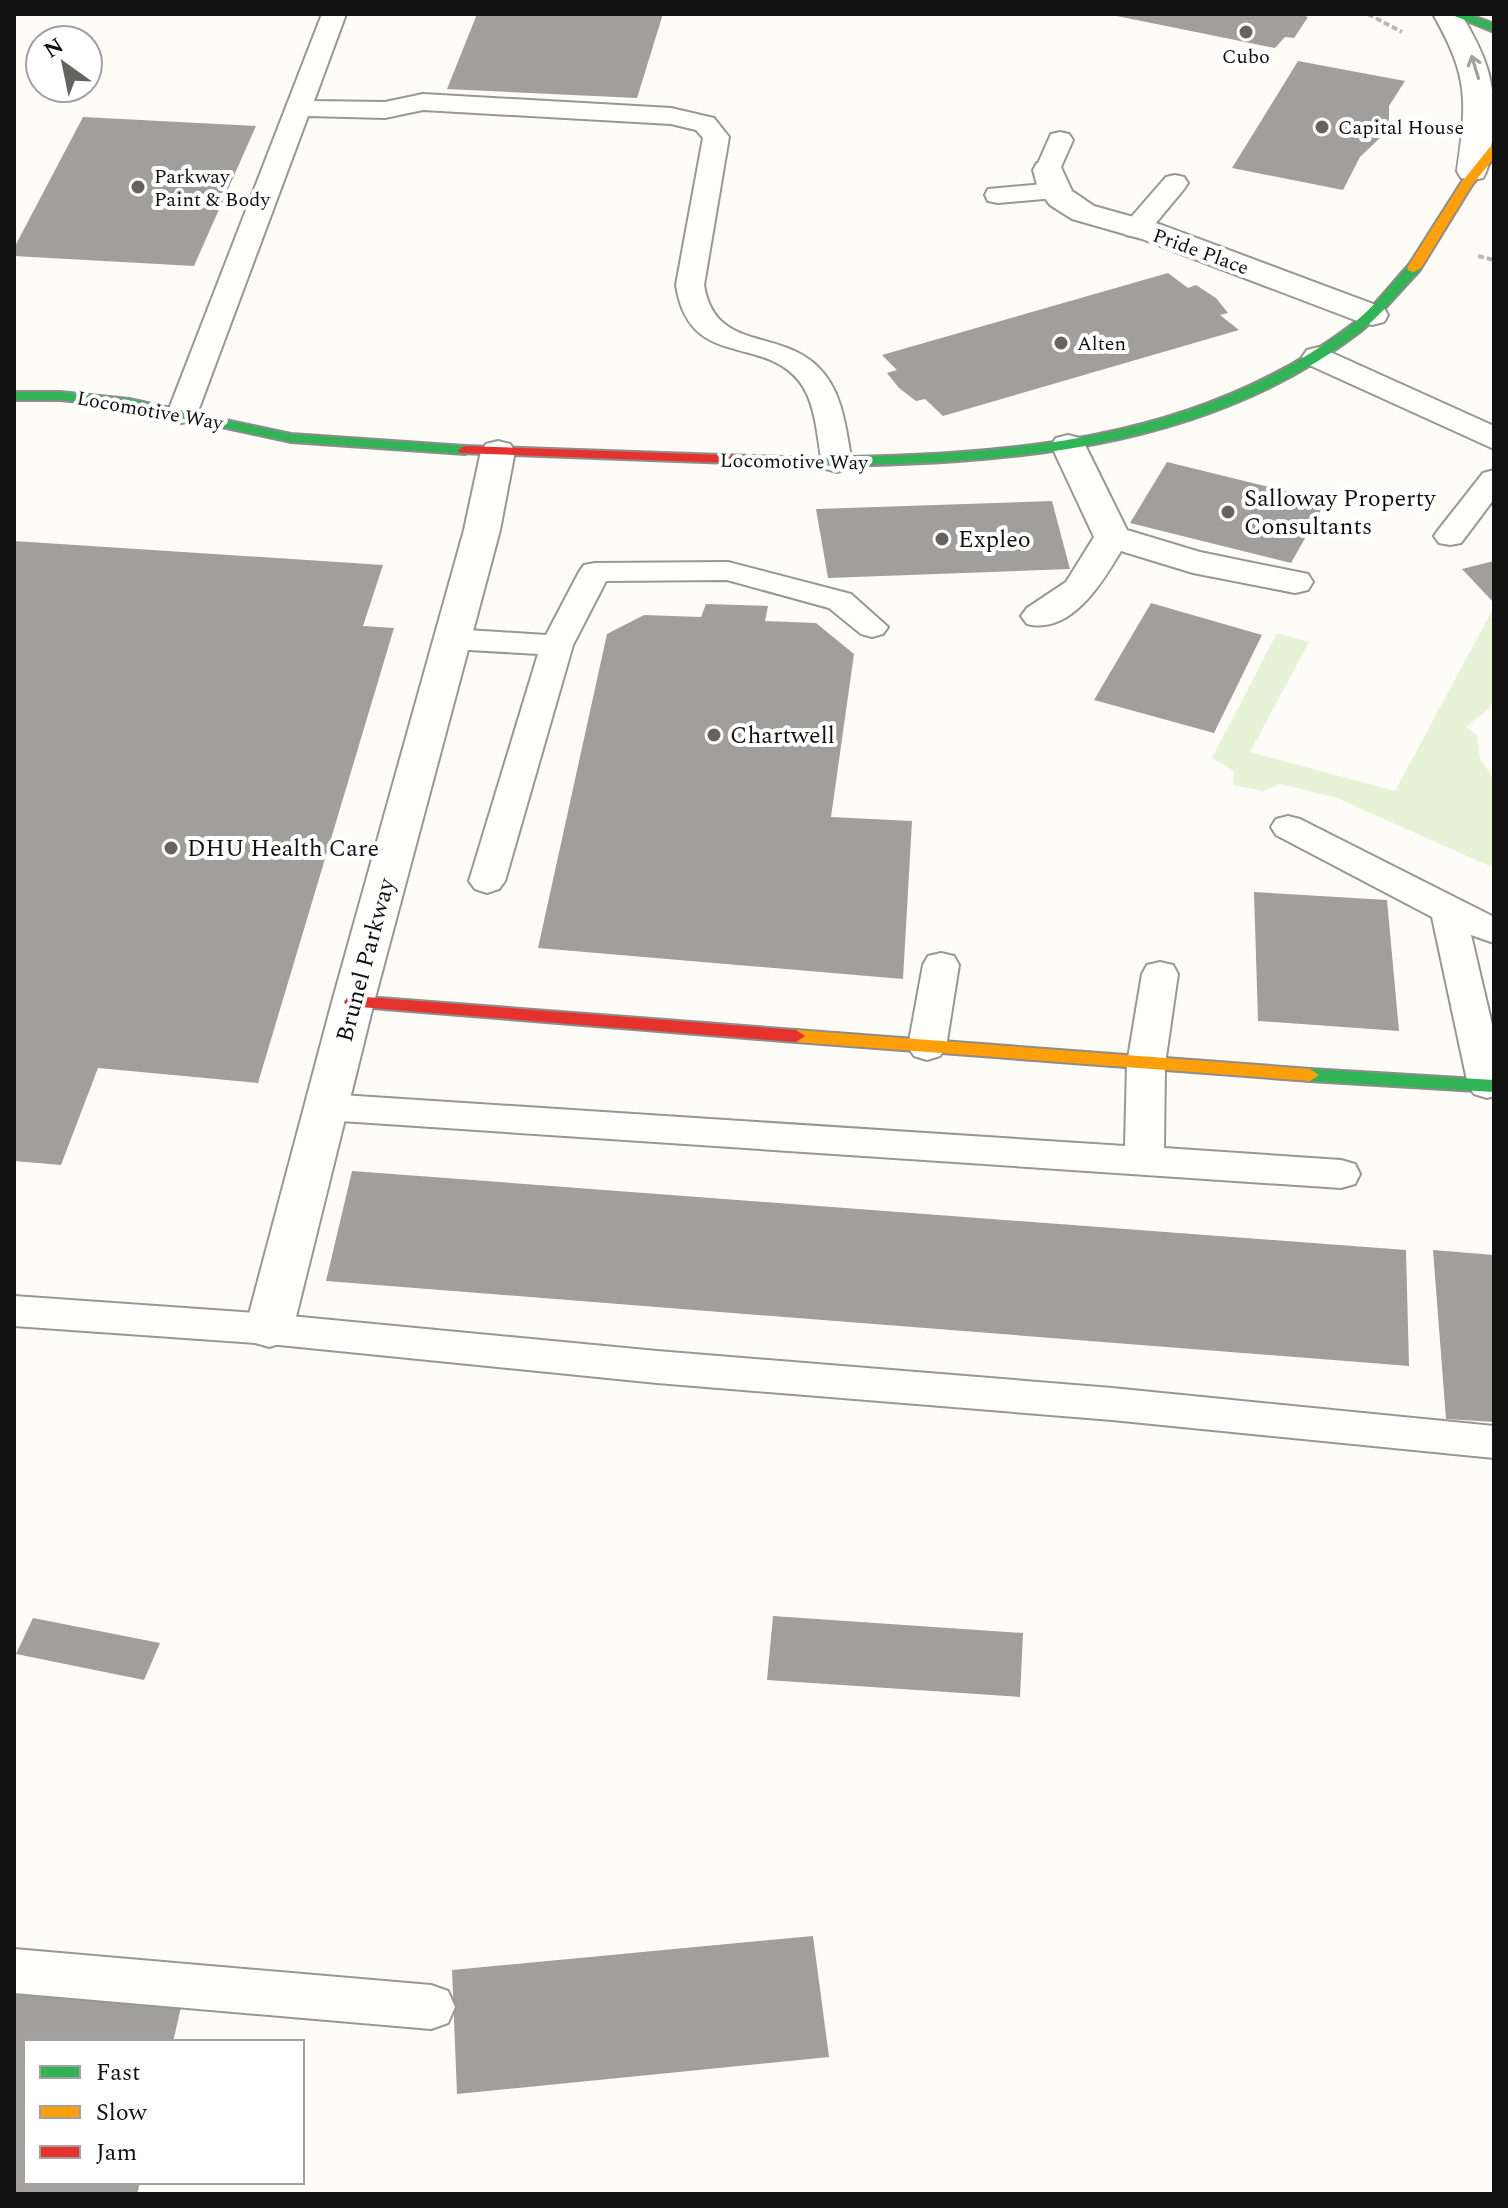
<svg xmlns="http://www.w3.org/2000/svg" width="1508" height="2208" font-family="Spectral,serif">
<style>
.green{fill:#e7f3d7}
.building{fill:#a19f9c}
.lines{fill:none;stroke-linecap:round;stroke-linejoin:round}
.lane-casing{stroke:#979795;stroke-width:4}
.street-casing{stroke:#979795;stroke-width:4}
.fast-casing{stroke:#8e8d8b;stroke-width:4}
.slow-casing{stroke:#8e8d8b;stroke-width:4}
.jam-casing{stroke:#8e8d8b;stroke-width:4}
.path{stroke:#b9b9b8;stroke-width:4;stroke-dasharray:6 3;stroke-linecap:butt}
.lane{fill:#fffffe;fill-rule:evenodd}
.street{fill:#fffffe;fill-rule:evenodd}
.fast{fill:#30b455;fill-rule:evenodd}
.slow{fill:#ff9f0a;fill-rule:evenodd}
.jam{fill:#e5322d;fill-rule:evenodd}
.oneway{stroke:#a0a09f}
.poi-dot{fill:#646362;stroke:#fff;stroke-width:3}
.labels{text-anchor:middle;stroke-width:8;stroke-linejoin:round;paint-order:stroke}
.far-poi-label{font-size:20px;fill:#111;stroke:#fff;text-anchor:start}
.far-street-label{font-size:20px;fill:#111;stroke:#fff}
.poi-label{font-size:24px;fill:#111;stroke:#fff;text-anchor:start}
.street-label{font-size:24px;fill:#111;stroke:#fff}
</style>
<rect width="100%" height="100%" fill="#fdfcf7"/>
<path class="green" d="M1494,607V704L1466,727L1477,735L1480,759L1494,779V868L1337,798L1281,784L1263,791L1233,785L1234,771L1212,758L1277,633L1309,642L1250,752L1395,791Z"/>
<g class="building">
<path d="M477,14H663L637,98L447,89Z"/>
<path d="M1107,14H1299L1308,17L1294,38L1285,37L1275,48Z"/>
<path d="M1298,61L1405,81L1389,106V119L1384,134L1360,157L1343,190L1232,168Z"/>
<path d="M83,117L256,126L194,266L14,256V248Z"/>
<path d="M1168,273L1188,288L1196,285L1216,298L1228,313L1220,315L1239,330L943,416L925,399L916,401L899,388L887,373L897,370L882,355Z"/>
<path d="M1167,462L1326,501L1291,563L1130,523Z"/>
<path d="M1052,501L1070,569L828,578L816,509Z"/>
<path d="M14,541L383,565L363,626L394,628L258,1083L98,1068L61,1165L14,1161Z"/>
<path d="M1494,561V603L1462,569Z"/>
<path d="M1151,603L1262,635L1214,733L1094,700Z"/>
<path d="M706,604L768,606L765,621L816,623L854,654L831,817L912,821L903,979L538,948L607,634L644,615L701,617Z"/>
<path d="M1254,892L1387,900L1399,1031L1258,1021Z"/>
<path d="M352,1171L1406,1250L1409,1366L326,1281Z"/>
<path d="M1433,1250L1494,1255V1422L1446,1419Z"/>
<path d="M773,1616L1023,1633L1020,1697L767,1680Z"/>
<path d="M33,1618L160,1643L144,1680L16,1654Z"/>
<path d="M813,1936L829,2057L457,2094L452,1970Z"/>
<path d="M14,1990L182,2003L173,2042H26V2182H140L137,2194H14Z"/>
</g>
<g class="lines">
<defs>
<g id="lane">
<path d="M322,14H346L314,101L385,102L423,94L671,108L714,118L729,137L704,285C715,352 777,328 817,366C843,390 846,430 852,463L848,469L837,472L826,469L822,463C817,437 816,402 799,381C761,334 689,370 676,285L703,138L696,130L671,124L423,110L385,118L308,116L197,414L192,420L182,423L172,420L167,414Z"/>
<path d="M1060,132L1069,134L1073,140L1057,176H1039L1035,170L1051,134Z"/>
<path d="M1175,175L1184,177L1188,183L1184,189L1146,235L1136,237L1126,235L1122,229L1126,223L1166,177Z"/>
<path d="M1055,183L1065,185L1068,191L1065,197L998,203L988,201L985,195L988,189Z"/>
<path d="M1494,470V499L1461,543L1450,545L1439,543L1434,536L1439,529L1483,473Z"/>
<path d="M728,562L851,594L888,627L883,634L872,637L861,634L829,608L727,580L606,581L573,645L505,881L499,889L487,893L475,889L469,881L538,654L452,649L441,646L436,639L441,632L452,629L546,635L579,572L584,565L595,563Z"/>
<path d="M1288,816L1300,819L1494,917V943L1471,935L1494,1033V1096L1487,1098L1474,1094L1468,1085L1432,917L1276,835L1271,827L1276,819Z"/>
<path d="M941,953L954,956L959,965L946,1047L940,1056L927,1060L914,1056L908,1047L923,965L928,956Z"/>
<path d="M1160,962L1173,965L1178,974L1165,1064L1164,1148L1341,1160L1355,1164L1360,1174L1355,1184L1341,1188L326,1120L313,1117L307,1107L313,1097L326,1094L1125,1146L1127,1064L1142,974L1147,965Z"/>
<path d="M14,1296L269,1314L657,1351L1112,1388L1494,1426V1458L1112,1420L657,1383L269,1344L14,1326Z"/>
<path d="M14,1949L431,1985L448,1991L455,2007L448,2023L431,2029L14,1993Z"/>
</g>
<g id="street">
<path d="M1433,14H1461C1488,59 1498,87 1492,141C1490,153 1490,167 1483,178L1472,180L1461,178L1457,171C1467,101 1469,77 1433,14Z"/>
<path d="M1048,161L1059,163L1072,191L1094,206L1162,225L1384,308L1388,315L1384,322L1372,325L1360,322L1142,239L1072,219L1050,205L1038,189L1033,170L1037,163Z"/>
<path d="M1319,347L1494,426V449L1307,364L1302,357L1307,350Z"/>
<path d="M1068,435L1080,438L1085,445L1127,530L1200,552L1308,574L1313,582L1308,590L1295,593L1193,573L1121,551C1102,583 1071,635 1027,624L1021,616L1027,608L1066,582L1094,537L1051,445L1056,438Z"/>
<path d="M498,441L510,444L515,451L500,530L374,1002L293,1329L286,1342L269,1347L252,1342L245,1329L332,1002L464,530L481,451L486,444Z"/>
</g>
<g id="fast">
<path d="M1450,14H1467L1494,24V32Z"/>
<path d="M1414,264L1421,268L1419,271C1400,291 1381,315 1360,332C1201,453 1002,464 810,466L803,462L810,458C1000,455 1192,445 1350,326C1372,310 1390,285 1409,265Z"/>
<path d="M14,392H60L129,399L291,434L465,446L472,450L465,454L291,442L129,407L60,400H14Z"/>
<path d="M1310,1069L1494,1080V1092L1310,1081L1301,1075Z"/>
</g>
<g id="slow">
<path d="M1494,146V158L1472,185L1421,268L1414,272L1409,271L1407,268L1461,183L1490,147Z"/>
<path d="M796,1030L1310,1069L1319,1075L1310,1081L796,1042L787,1036Z"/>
</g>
<g id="jam">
<path d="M465,446L810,458L817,462L810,466L460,453L458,450Z"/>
<path d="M353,996L796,1030L805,1036L796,1042L347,1006L344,1002L347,998Z"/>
</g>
</defs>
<use href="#lane" class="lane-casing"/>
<use href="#street" class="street-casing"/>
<use href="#fast" class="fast-casing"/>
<use href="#slow" class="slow-casing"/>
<use href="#jam" class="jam-casing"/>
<g class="path">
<path d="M1368,14L1402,32"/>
<path d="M1478,256L1494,260"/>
</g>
<use href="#lane" class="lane"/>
<use href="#street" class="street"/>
<use href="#fast" class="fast"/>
<use href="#slow" class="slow"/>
<use href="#jam" class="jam"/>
</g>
<defs><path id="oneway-shaft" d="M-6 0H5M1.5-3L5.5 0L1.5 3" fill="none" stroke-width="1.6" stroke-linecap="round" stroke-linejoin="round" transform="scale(2)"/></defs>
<use class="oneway" href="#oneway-shaft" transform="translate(1475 67) rotate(-107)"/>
<g class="poi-dot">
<circle cx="1246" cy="32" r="8"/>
<circle cx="1322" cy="127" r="8"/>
<circle cx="138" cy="187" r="8"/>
<circle cx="1061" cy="343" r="8"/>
<circle cx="1228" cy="512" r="8"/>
<circle cx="942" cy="539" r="8"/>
<circle cx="714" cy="735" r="8"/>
<circle cx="171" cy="848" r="8"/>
</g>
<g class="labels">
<g class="far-poi-label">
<text x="1246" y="63" text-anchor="middle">Cubo</text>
<text x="1338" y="134">Capital House</text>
<text x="154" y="183">Parkway<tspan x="154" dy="23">Paint &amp; Body</tspan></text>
<text x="1077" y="350">Alten</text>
</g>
<g class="far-street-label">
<text transform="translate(1201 251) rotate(20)" y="7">Pride Place</text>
<text transform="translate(150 410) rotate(10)" y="7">Locomotive Way</text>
<text transform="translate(794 461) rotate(1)" y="7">Locomotive Way</text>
</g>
<g class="poi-label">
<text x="1244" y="506">Salloway Property<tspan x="1244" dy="28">Consultants</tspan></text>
<text x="958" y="547">Expleo</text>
<text x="730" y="743">Chartwell</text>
<text x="187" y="856">DHU Health Care</text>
</g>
<g class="street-label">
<text transform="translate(365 960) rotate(-75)" y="8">Brunel Parkway</text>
</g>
</g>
<rect width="1508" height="2208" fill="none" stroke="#111111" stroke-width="32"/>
<rect x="24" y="2040" width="280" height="144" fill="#ffffff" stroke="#a0a0a0" stroke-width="2"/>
<rect x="40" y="2066" width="40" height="12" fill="#30b455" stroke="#a0a0a0" stroke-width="2"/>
<text x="96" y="2080" font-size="24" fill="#111111">Fast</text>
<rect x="40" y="2106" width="40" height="12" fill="#ff9f0a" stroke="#a0a0a0" stroke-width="2"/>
<text x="96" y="2120" font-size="24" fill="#111111">Slow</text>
<rect x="40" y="2146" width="40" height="12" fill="#e5322d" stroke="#a0a0a0" stroke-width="2"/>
<text x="96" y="2160" font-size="24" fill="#111111">Jam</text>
<g transform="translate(64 64) rotate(327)"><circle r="38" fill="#ffffff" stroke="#a0a0a0" stroke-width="2"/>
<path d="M0-6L14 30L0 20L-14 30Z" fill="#646362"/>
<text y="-12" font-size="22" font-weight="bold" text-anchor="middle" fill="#111111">N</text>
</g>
</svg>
